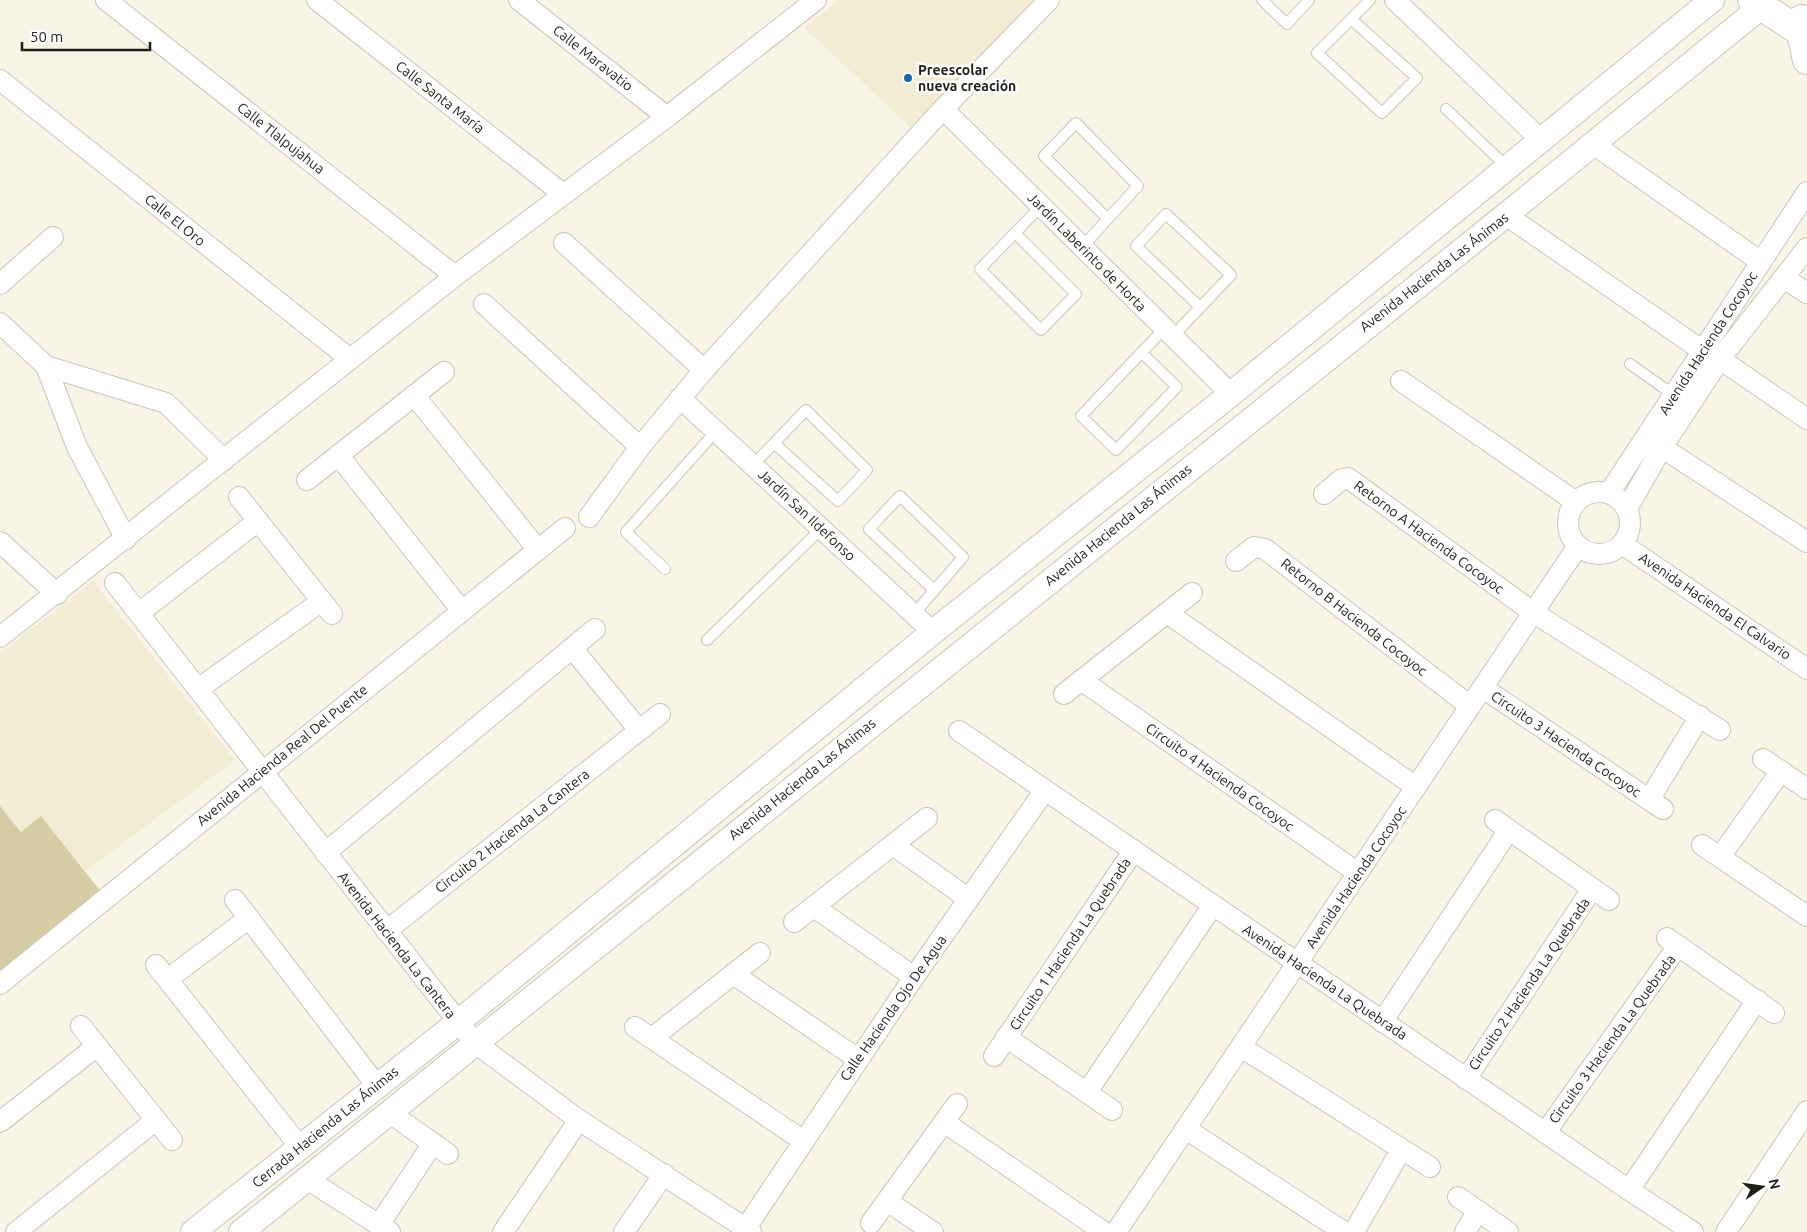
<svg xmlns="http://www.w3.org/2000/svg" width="1807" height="1232" font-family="Ubuntu,sans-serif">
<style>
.built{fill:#f2ecd5}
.green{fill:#d7cda5}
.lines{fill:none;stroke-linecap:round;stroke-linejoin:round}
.service-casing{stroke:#cac6b7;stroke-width:12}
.minor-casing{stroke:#cac6b7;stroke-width:22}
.tertiary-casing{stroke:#cac6b7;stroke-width:26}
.secondary-casing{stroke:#cac6b7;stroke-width:30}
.service{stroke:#fff;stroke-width:10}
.minor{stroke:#fff;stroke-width:20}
.tertiary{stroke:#fff;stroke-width:24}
.secondary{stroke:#fff;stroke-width:28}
.poi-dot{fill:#1368b6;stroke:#fff;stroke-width:2}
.labels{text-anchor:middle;stroke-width:5;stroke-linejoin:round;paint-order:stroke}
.street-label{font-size:14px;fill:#1e1c17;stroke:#fff}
.poi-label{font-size:14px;font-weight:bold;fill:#1e1c17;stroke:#fff;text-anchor:start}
</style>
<rect width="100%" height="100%" fill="#f9f5e6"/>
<g class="built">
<path d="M839,0H1034L910,127L804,28Z"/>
<path d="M93,581L235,760L86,871L41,817L22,832L0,806V653Z"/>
</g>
<path class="green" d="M0,806L21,832L41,816L102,893L0,976Z"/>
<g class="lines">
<defs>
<g id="service">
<path d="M1262,0L1287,24L1309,0"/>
<path d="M1351,19L1417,78L1382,113L1317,53L1370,0"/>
<path d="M1446,109L1507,167"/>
<path d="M1015,233L1076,294L1041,330L980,269L1041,206"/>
<path d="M1082,247L1138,186L1076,123L1044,156L1108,219"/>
<path d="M1172,337L1231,275L1166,214L1136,246L1200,307"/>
<path d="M1142,353L1177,387L1116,450L1081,416L1164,329"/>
<path d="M1630,364L1674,395"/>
<path d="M753,465L806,410L867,470L838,501L774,443"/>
<path d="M665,569L626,532L717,430"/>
<path d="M914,614L963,557L900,496L869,529L934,590"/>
<path d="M707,640L822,528"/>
</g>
<g id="minor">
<path d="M106,0L455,276"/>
<path d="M317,0L563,194"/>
<path d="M519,0L667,117"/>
<path d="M1395,0L1540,139"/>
<path d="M0,80L350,359"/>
<path d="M943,109L1231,394"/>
<path d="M1593,144L1761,262"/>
<path d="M1506,215L1703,351L1720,359L1807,419"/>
<path d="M564,243L704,370"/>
<path d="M1784,278L1807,293"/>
<path d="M0,284L53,237"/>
<path d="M484,304L640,447"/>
<path d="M0,323L46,366L166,403L224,460"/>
<path d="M46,366L77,447L126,539"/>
<path d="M1401,381L1576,502"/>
<path d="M414,395L538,550"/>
<path d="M680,398L933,632"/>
<path d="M1652,441L1807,542"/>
<path d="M338,455L462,611"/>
<path d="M307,480L444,372"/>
<circle cx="1599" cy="523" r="31"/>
<path d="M1609,493L1807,192"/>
<path d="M1324,494L1342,479L1348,478L1534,613L1720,730"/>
<path d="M239,497L332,614"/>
<path d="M1627,509L1661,449L1720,359L1807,248"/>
<path d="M589,517L640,447L704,370L943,109L1049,0"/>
<path d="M0,542L57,594"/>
<path d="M1622,544L1807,669"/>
<path d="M1236,561L1254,547L1265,549L1470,706"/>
<path d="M115,583L474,1042L579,1120L751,1232"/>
<path d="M139,613L258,521"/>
<path d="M1167,613L1416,787"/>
<path d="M0,637L455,276L667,117L816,0"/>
<path d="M572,648L639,730"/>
<path d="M1081,680L1358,873"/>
<path d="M1483,688L1663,809"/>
<path d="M198,689L322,601"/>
<path d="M1064,694L1192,593"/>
<path d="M959,731L1629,1190L1693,1232"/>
<path d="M1763,759L1807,789"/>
<path d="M1649,800L1700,716"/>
<path d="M1495,820L1609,900"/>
<path d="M893,845L969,899"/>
<path d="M1702,845L1807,916"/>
<path d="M325,853L595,629"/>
<path d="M1720,857L1781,771"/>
<path d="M235,900L377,1086"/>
<path d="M814,907L914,977"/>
<path d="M794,922L927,818"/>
<path d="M386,931L660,714"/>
<path d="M1667,938L1774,1013"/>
<path d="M156,965L300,1147"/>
<path d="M733,974L858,1059"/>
<path d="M168,979L249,918"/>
<path d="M0,984L565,528"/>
<path d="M1382,1022L1509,830"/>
<path d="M81,1026L172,1140"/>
<path d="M635,1027L802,1140"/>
<path d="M1006,1037L1112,1110"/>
<path d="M652,1038L760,953"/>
<path d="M1241,1047L1430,1167"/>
<path d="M994,1056L1134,850"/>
<path d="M1466,1079L1592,889"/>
<path d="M1087,1092L1213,905"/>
<path d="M390,1113L448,1154"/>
<path d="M0,1122L97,1046"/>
<path d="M944,1122L1104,1232"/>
<path d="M1186,1129L1344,1232"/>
<path d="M1545,1133L1678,946"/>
<path d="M307,1179L390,1232"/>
<path d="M1629,1190L1757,1000"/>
<path d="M1458,1197L1508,1232"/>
<path d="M887,1201L933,1232"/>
<path d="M871,1223L957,1104"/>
<path d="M379,1225L433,1143"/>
<path d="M16,1232L156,1120"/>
<path d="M503,1232L579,1120"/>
<path d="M624,1232L664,1174"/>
<path d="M743,1232L914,977L1045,790"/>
<path d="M1116,1232L1578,546"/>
<path d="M1354,1232L1401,1150"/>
<path d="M1465,1232L1478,1211"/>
<path d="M1726,1232L1807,1111"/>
</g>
<g id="tertiary">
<path d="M193,1232L457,1023L933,632L1231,394L1712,0"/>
<path d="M241,1232L1506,215L1761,7"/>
</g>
<g id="secondary">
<path d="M1752,0L1807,36"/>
<path d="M1802,19L1801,32L1807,60"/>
</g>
</defs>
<use href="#service" class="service-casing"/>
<use href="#minor" class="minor-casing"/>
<use href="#tertiary" class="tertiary-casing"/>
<use href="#secondary" class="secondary-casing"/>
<use href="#service" class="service"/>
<use href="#minor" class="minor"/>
<use href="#tertiary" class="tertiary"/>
<use href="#secondary" class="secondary"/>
</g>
<circle class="poi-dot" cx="908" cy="78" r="5"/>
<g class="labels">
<g class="street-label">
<text transform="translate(593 58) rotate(38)" y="5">Calle Maravatio</text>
<text transform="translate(440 97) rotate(38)" y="5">Calle Santa María</text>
<text transform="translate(281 138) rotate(38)" y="5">Calle Tlalpujahua</text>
<text transform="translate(175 220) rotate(39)" y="5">Calle El Oro</text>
<text transform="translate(1087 252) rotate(45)" y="5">Jardín Laberinto de Horta</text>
<text transform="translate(1434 272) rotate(-38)" y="5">Avenida Hacienda Las Ánimas</text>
<text transform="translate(1708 343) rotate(-57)" y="5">Avenida Hacienda Cocoyoc</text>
<text transform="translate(807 515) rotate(43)" y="5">Jardín San Ildefonso</text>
<text transform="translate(1118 525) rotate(-39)" y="5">Avenida Hacienda Las Ánimas</text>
<text transform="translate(1429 537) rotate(36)" y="5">Retorno A Hacienda Cocoyoc</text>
<text transform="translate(1715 606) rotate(34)" y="5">Avenida Hacienda El Calvario</text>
<text transform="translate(1354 617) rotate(38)" y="5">Retorno B Hacienda Cocoyoc</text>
<text transform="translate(1566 744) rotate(34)" y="5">Circuito 3 Hacienda Cocoyoc</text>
<text transform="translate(282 755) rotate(-39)" y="5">Avenida Hacienda Real Del Puente</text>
<text transform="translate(1220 777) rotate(35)" y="5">Circuito 4 Hacienda Cocoyoc</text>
<text transform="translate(802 779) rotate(-39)" y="5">Avenida Hacienda Las Ánimas</text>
<text transform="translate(512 831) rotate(-38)" y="5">Circuito 2 Hacienda La Cantera</text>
<text transform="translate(1356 877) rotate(-56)" y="5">Avenida Hacienda Cocoyoc</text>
<text transform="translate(1070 944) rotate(-56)" y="5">Circuito 1 Hacienda La Quebrada</text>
<text transform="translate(397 945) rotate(52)" y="5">Avenida Hacienda La Cantera</text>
<text transform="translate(1325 982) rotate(34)" y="5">Avenida Hacienda La Quebrada</text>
<text transform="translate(1529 984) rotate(-56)" y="5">Circuito 2 Hacienda La Quebrada</text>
<text transform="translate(893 1008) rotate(-55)" y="5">Calle Hacienda Ojo De Agua</text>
<text transform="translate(1612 1039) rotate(-54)" y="5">Circuito 3 Hacienda La Quebrada</text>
<text transform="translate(325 1127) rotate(-39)" y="5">Cerrada Hacienda Las Ánimas</text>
</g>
<g class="poi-label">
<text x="918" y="75">Preescolar<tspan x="918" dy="16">nueva creación</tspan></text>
</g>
</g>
<g transform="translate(1762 1187) rotate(77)" stroke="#ffffff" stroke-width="4" paint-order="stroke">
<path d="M0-4L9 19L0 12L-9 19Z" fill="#1e1c17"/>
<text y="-8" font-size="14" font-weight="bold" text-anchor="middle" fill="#1e1c17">N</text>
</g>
<path d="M22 42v8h128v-8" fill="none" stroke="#1e1c17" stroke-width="2.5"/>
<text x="30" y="42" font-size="15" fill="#1e1c17" stroke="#ffffff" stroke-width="4" paint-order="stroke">50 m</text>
</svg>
